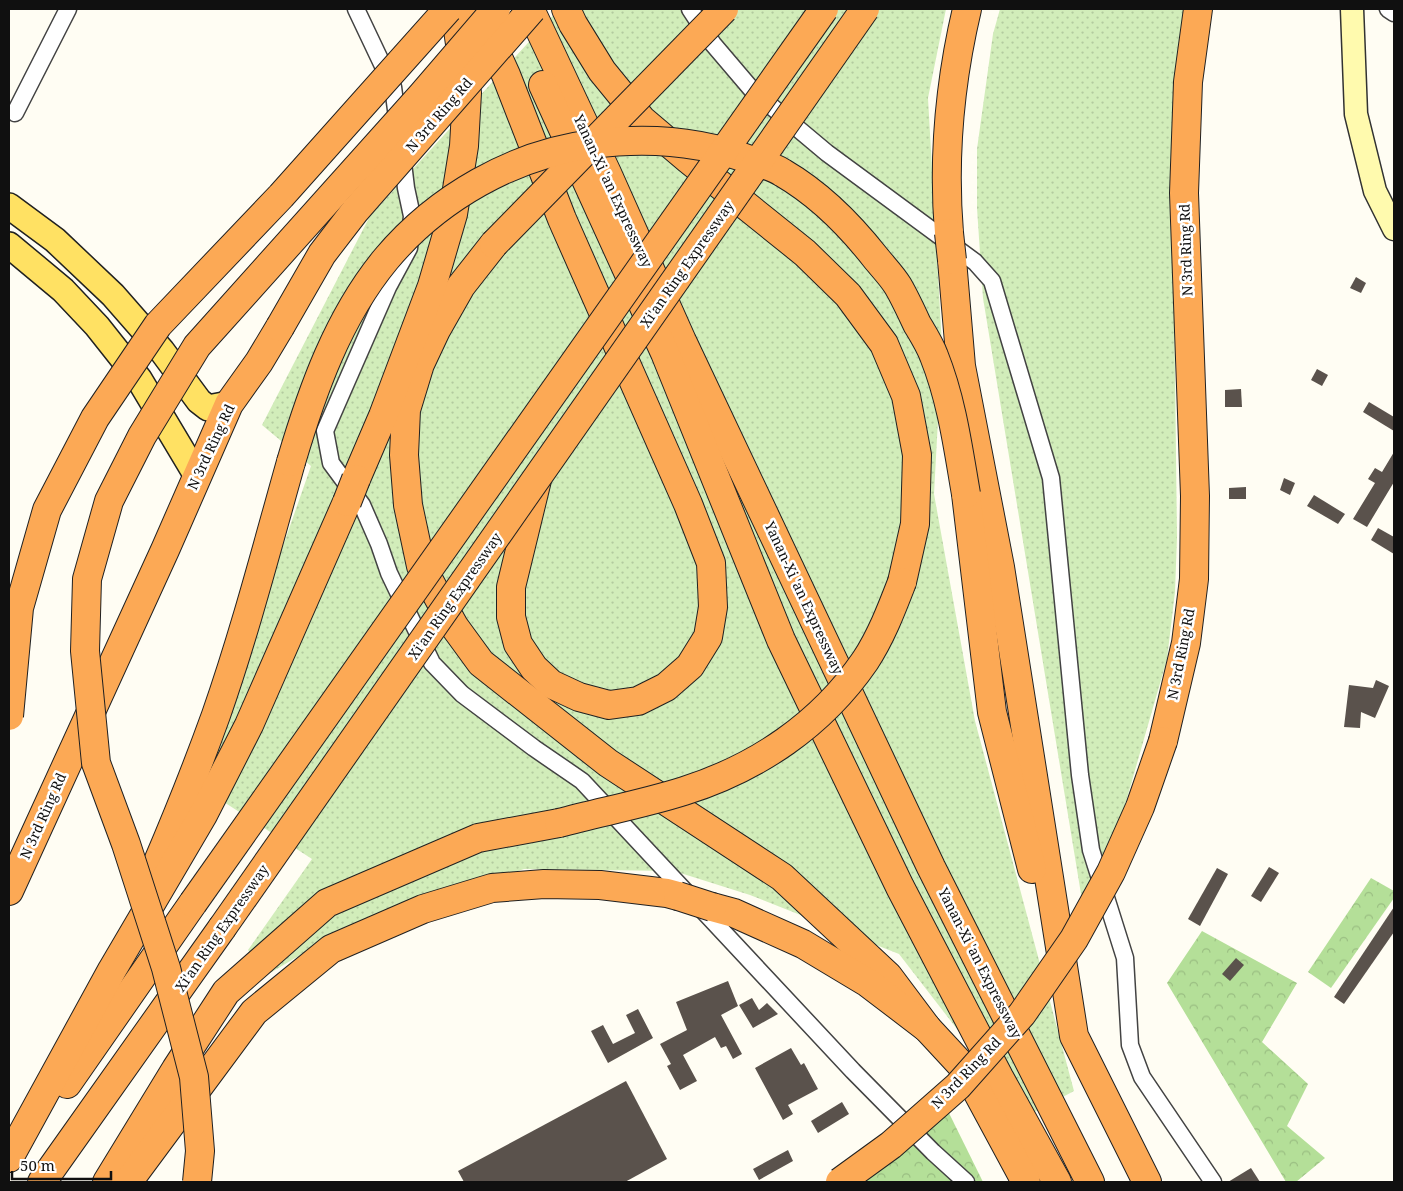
<svg xmlns="http://www.w3.org/2000/svg" width="1403" height="1191" font-family="'Noto Serif',serif">
<style>
.grass{fill:url(#grass-dots)}
.forest{fill:url(#forest-crowns)}
.building{fill:#5a524c}
.lines{fill:none;stroke-linecap:round;stroke-linejoin:round}
.street-casing{stroke:#434343;stroke-width:19}
.secondary-casing{stroke:#323232;stroke-width:25}
.primary-casing{stroke:#212121;stroke-width:28}
.highway-casing{stroke:#212121;stroke-width:30}
.street{stroke:#fff;stroke-width:16}
.secondary{stroke:#fffaae;stroke-width:22}
.primary{stroke:#ffe163;stroke-width:25}
.highway{stroke:#fca955;stroke-width:28}
.highway-bridge-casing{stroke:#212121;stroke-width:30;stroke-linecap:butt}
.highway-bridge{stroke:#fca955;stroke-width:28}
.labels{text-anchor:middle;stroke-width:5;stroke-linejoin:round;paint-order:stroke}
.street-label{font-size:14px;fill:#101010;stroke:#fff}
</style>
<defs>
<pattern id="grass-dots" width="8" height="8" patternUnits="userSpaceOnUse" patternTransform="scale(1.25)"><rect width="8" height="8" fill="#d2edba"/><path d="M2 2h.1M6 6h.1" fill="none" stroke="#b3ca9f" stroke-width="1.8" stroke-linecap="round"/></pattern>
<pattern id="forest-crowns" width="20" height="18" patternUnits="userSpaceOnUse" patternTransform="scale(1.25)"><rect width="20" height="18" fill="#b4df98"/><path d="M2 6a3 3 0 1 1 6 0M12 15a3 3 0 1 1 6 0" fill="none" stroke="#9abe82"/></pattern>
</defs>
<rect width="100%" height="100%" fill="#fffdf3"/>
<g class="grass">
<path d="M559,9H946L928,98L942,346L934,494L975,721L1074,1091L1025,1117L899,954L750,895L674,871L524,869L344,929L265,976L248,950L312,859L199,786L311,466L262,425L370,216Z"/>
<path d="M1000,9H1185L1172,123L1177,537L1175,592L1167,659L1125,805L1109,848L1082,900L983,298L977,208V149L993,34Z"/>
</g>
<g class="forest">
<path d="M1371,878L1394,891V898L1331,988L1308,972Z"/>
<path d="M1202,931L1297,983L1262,1042L1308,1084L1287,1126L1325,1158L1296,1182H1286L1167,983Z"/>
<path d="M947,1109L983,1182H854Z"/>
</g>
<g class="building">
<path d="M1356,277L1366,283L1361,293L1350,288Z"/>
<path d="M1317,369L1328,375L1322,386L1311,380Z"/>
<path d="M1241,389L1242,407H1225V390Z"/>
<path d="M1369,402L1394,417V431L1363,412Z"/>
<path d="M1394,452V482L1367,527L1353,519L1375,483L1368,479L1375,468L1382,472Z"/>
<path d="M1284,478L1295,483L1290,495L1280,490Z"/>
<path d="M1246,487V499H1229V488Z"/>
<path d="M1314,495L1345,514L1338,524L1307,506Z"/>
<path d="M1378,528L1394,537V554L1371,540Z"/>
<path d="M1376,680L1389,686L1375,718L1361,712L1360,728L1344,727L1349,685L1373,688Z"/>
<path d="M1269,867L1279,873L1261,902L1251,896Z"/>
<path d="M1217,868L1228,874L1200,926L1188,919Z"/>
<path d="M1394,907V932L1344,1004L1334,997Z"/>
<path d="M1236,958L1244,965L1230,981L1222,974Z"/>
<path d="M728,981L738,1006L721,1015L742,1054L733,1059L726,1046L721,1048L715,1037L683,1055L697,1081L680,1090L667,1066L671,1064L660,1044L687,1030L676,1002Z"/>
<path d="M752,998L759,1010L767,1003L778,1014L753,1028L739,1005Z"/>
<path d="M638,1009L653,1038L608,1063L591,1031L603,1025L613,1044L635,1033L626,1015Z"/>
<path d="M791,1048L801,1065L804,1063L818,1089L788,1105L793,1114L783,1120L755,1068Z"/>
<path d="M626,1081L667,1159L625,1182H464L458,1171Z"/>
<path d="M842,1102L849,1114L818,1133L811,1121Z"/>
<path d="M788,1150L793,1161L759,1180L753,1169Z"/>
<path d="M1251,1168L1260,1182H1228Z"/>
</g>
<g class="lines">
<defs>
<g id="street">
<path d="M356,9L393,87L398,125"/>
<path d="M690,9L713,44L753,91L827,153L975,262L992,281L1051,478L1080,775L1091,850L1125,958L1130,1045L1142,1077L1213,1182"/>
<path d="M1388,9L1394,13"/>
<path d="M15,113L68,9"/>
<path d="M402,155L406,188L412,216L409,248L388,287L325,431L331,463L362,505L379,544L389,573L432,663L462,694L534,748L582,781L853,1071L933,1152L966,1182"/>
</g>
<path id="secondary" d="M1352,9L1356,114L1375,191L1394,229"/>
<g id="primary">
<path d="M9,206L55,240L113,295L162,351L199,401L208,408L229,404"/>
<path d="M9,245L63,290L97,326L139,379L197,476"/>
</g>
<g id="highway">
<path d="M476,9L506,75L562,219L688,504L711,563L713,607L708,637L690,666L666,687L638,701L609,705L579,697L551,684L534,668L518,644L511,617V587L537,480"/>
<path d="M530,9L607,173L682,341L931,867L1090,1182"/>
<path d="M566,9L573,24L602,71L642,120L688,159L805,253L848,295L884,344L906,396L917,455L915,524L902,582"/>
<path d="M543,85L665,353L781,640L900,887L999,1077L1057,1182"/>
<path d="M949,233C943,159 950,81 967,9"/>
<path d="M494,244L461,286L436,330L420,364L406,410L404,455L408,505L421,566L454,626L481,663L608,763L782,877L888,976L927,1028"/>
<path d="M952,260L961,366L1000,567L1074,1036L1147,1182"/>
<path d="M356,479L383,416L432,286L453,214L464,146L467,93L455,9"/>
<path d="M966,494L992,712L1032,869"/>
<path d="M1163,741L1186,643L1194,579L1195,496L1184,193L1188,82L1198,9"/>
<path d="M157,864C178,815 198,765 216,715C245,632 267,547 291,462"/>
<path d="M9,891L165,550L229,404L259,362L280,327"/>
<path d="M712,907L734,913L803,944L868,983L927,1028L965,1069L1026,1182"/>
<path d="M67,1084L193,903"/>
<path d="M9,1158L112,970L203,815L249,725L347,502"/>
<path d="M42,1182L222,928"/>
<path d="M107,1182L176,1069L226,992L327,903L478,838L559,823"/>
<path d="M128,1182L254,1012L331,949L423,909L492,888L544,884L600,885L667,893L678,896"/>
</g>
</defs>
<use href="#street" class="street-casing"/>
<use href="#secondary" class="secondary-casing"/>
<use href="#primary" class="primary-casing"/>
<use href="#highway" class="highway-casing"/>
<use href="#street" class="street"/>
<use href="#secondary" class="secondary"/>
<use href="#primary" class="primary"/>
<use href="#highway" class="highway"/>
<defs>
<g id="highway-bridge">
<path d="M949,233L952,260"/>
<path d="M494,244L724,9"/>
<path d="M280,327L322,254L355,211L532,9"/>
<path d="M291,462C312,391 338,317 386,259C437,198 514,154 593,144C647,137 702,141 753,161C763,164 774,167 783,173C819,194 849,224 875,257C883,267 892,276 898,286C905,298 911,311 917,324C923,334 930,345 934,356C952,401 958,448 966,494"/>
<path d="M347,502L356,479"/>
<path d="M9,716L19,608L47,510L95,418L158,325L281,196L448,9"/>
<path d="M559,823C600,812 643,804 684,791C757,768 821,725 865,661C881,637 892,608 902,582"/>
<path d="M678,896L712,907"/>
<path d="M193,903L824,9"/>
<path d="M222,928L865,9"/>
<path d="M197,1182L200,1151L194,1077L166,968L126,844L96,763L85,651L87,579L109,501L142,436L197,346L422,95L496,9"/>
<path d="M840,1182L891,1145L958,1086L1022,1014L1074,939L1111,872L1140,807L1163,741"/>
</g>
</defs>
<use href="#highway-bridge" class="highway-bridge-casing"/>
<use href="#highway-bridge" class="highway-bridge"/>
</g>
<g class="labels">
<g class="street-label">
<text transform="translate(439 115) rotate(-49)" y="5">N 3rd Ring Rd</text>
<text transform="translate(613 191) rotate(65)" y="5">Yanan-Xi 'an Expressway</text>
<text transform="translate(1186 250) rotate(-92)" y="5">N 3rd Ring Rd</text>
<text transform="translate(687 264) rotate(-55)" y="5">Xi'an Ring Expressway</text>
<text transform="translate(211 447) rotate(-65)" y="5">N 3rd Ring Rd</text>
<text transform="translate(455 596) rotate(-55)" y="5">Xi'an Ring Expressway</text>
<text transform="translate(804 598) rotate(65)" y="5">Yanan-Xi 'an Expressway</text>
<text transform="translate(1181 654) rotate(-79)" y="5">N 3rd Ring Rd</text>
<text transform="translate(43 816) rotate(-66)" y="5">N 3rd Ring Rd</text>
<text transform="translate(222 928) rotate(-55)" y="5">Xi'an Ring Expressway</text>
<text transform="translate(980 963) rotate(63)" y="5">Yanan-Xi 'an Expressway</text>
<text transform="translate(966 1073) rotate(-46)" y="5">N 3rd Ring Rd</text>
</g>
</g>
<rect width="1403" height="1191" fill="none" stroke="#101010" stroke-width="20"/>
<path d="M12 1171v8h99v-8" fill="none" stroke="#101010" stroke-width="2.5"/>
<text x="20" y="1171" font-size="15" fill="#101010" stroke="#ffffff" stroke-width="4" paint-order="stroke">50 m</text>
</svg>
